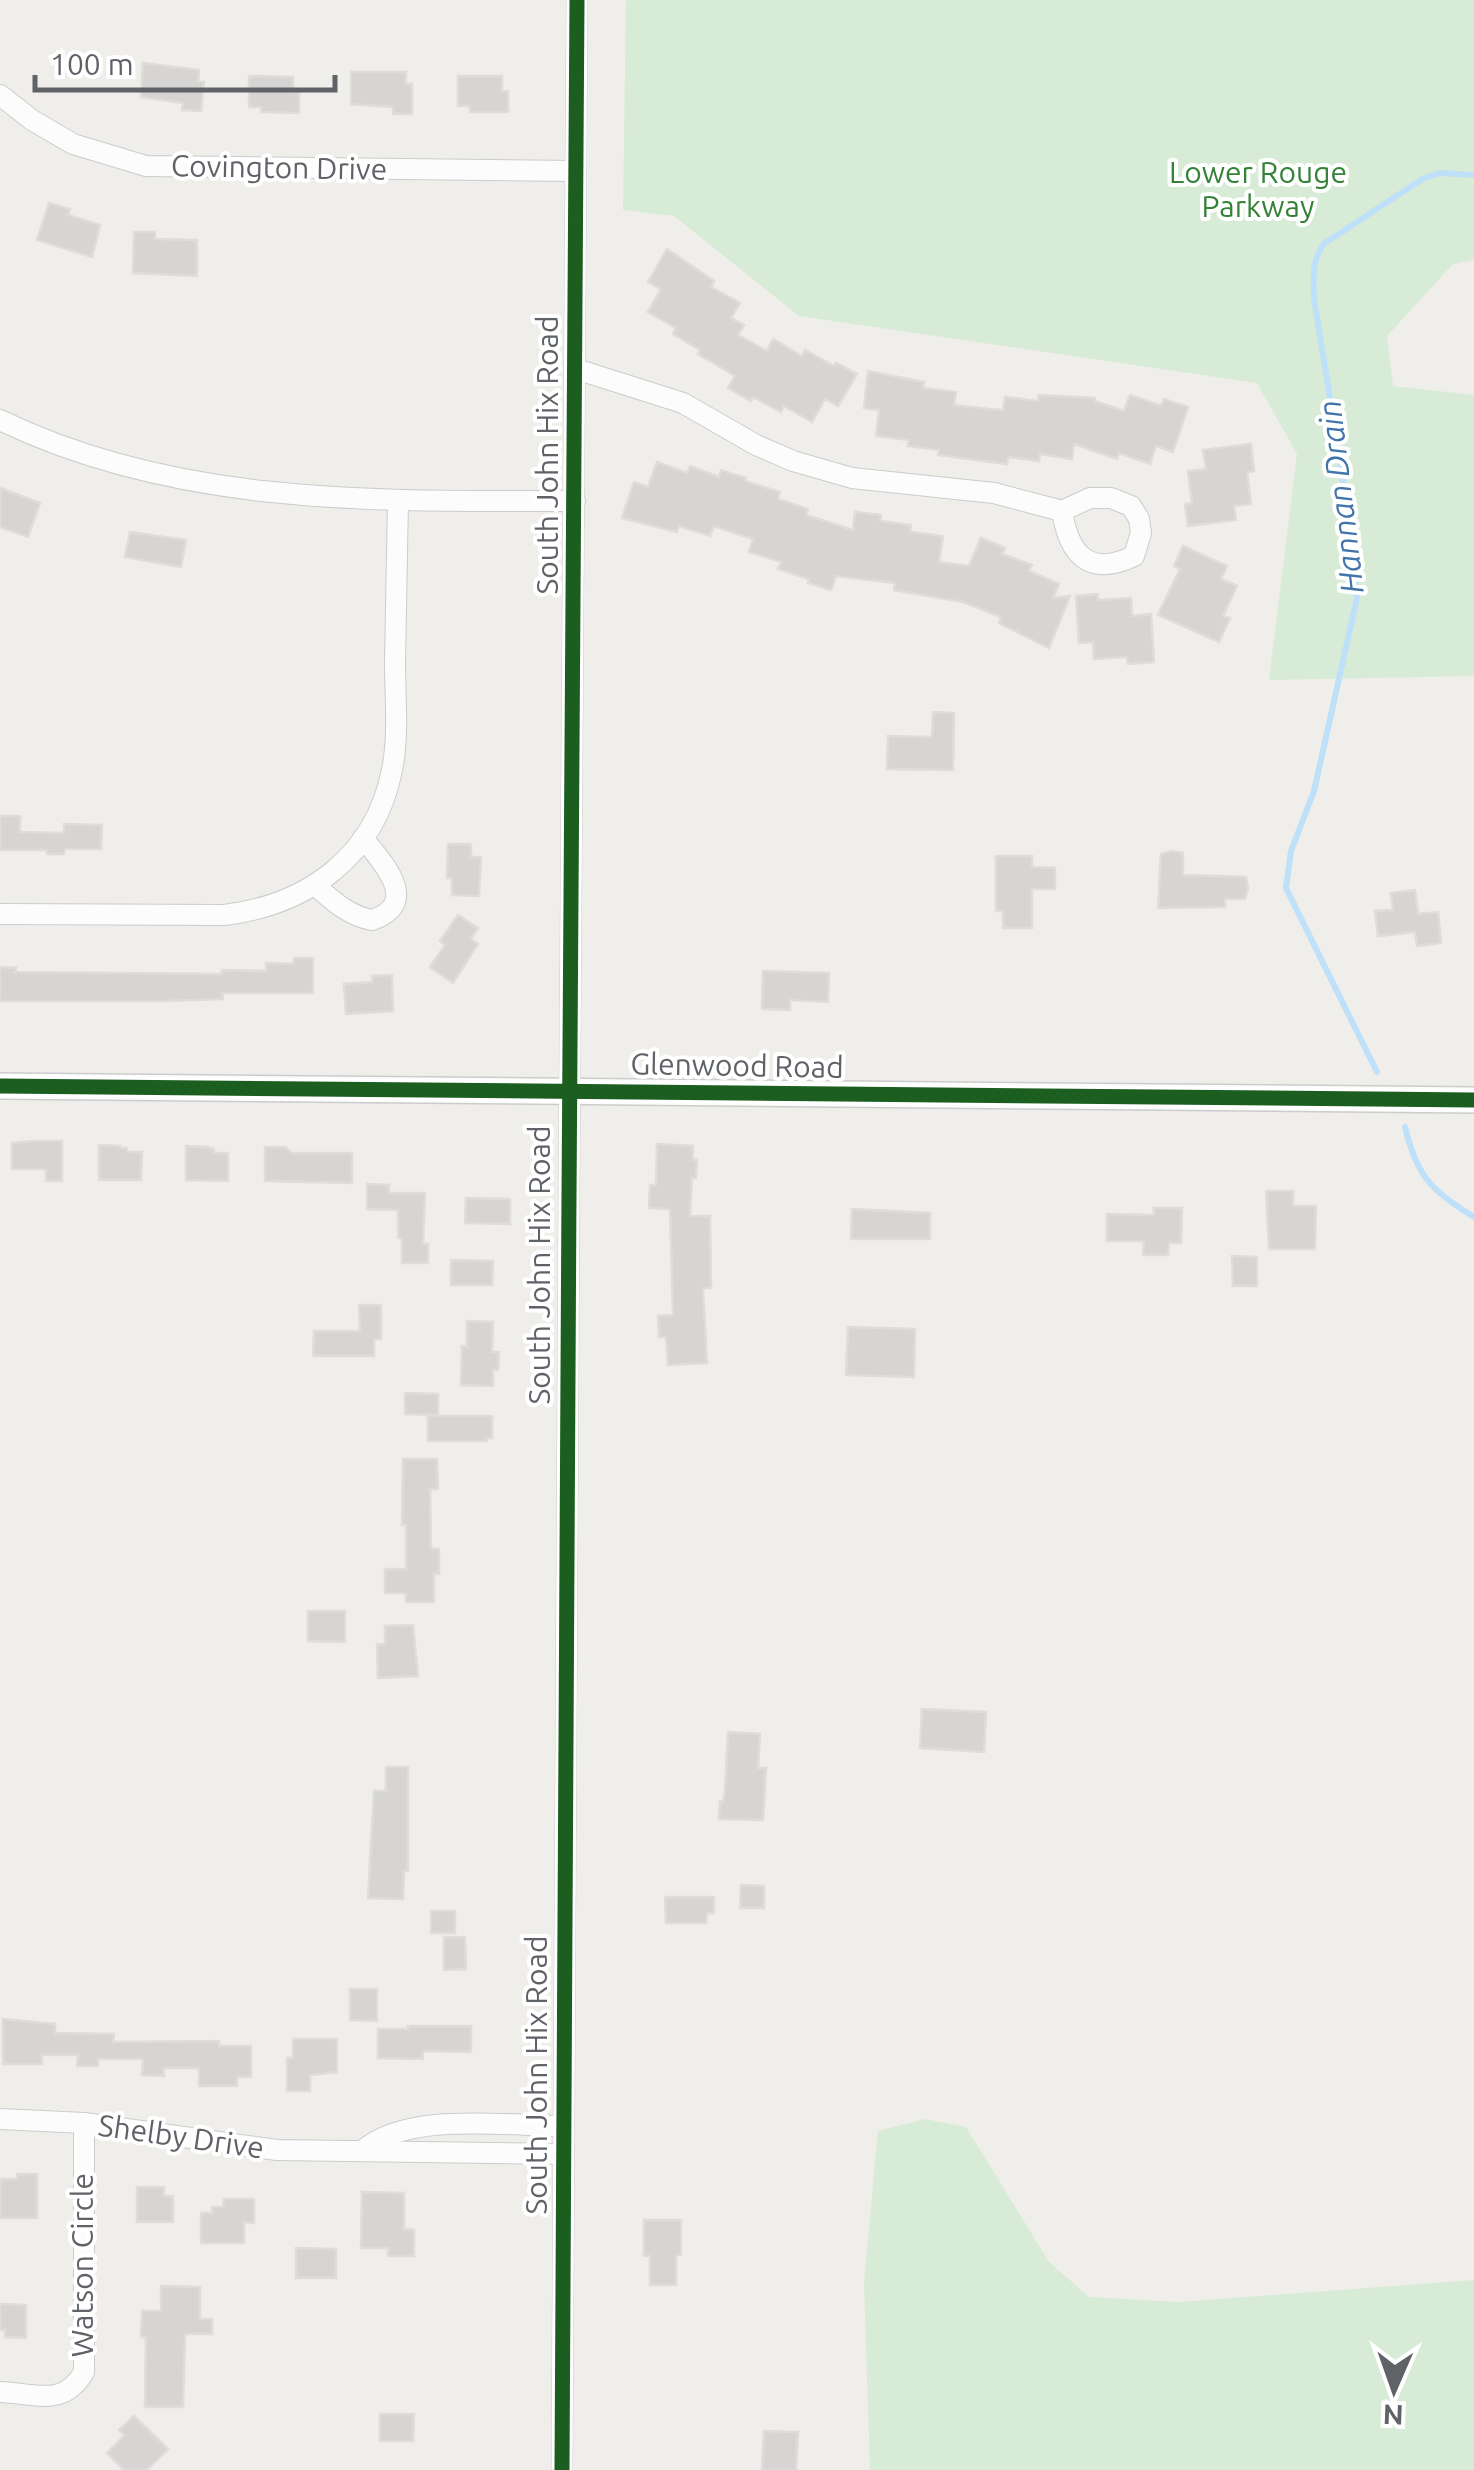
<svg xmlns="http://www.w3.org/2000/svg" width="1474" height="2470" font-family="Ubuntu,sans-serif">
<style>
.green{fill:#d8ebd6}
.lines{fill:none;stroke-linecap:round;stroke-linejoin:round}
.stream{stroke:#bfe0f9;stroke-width:6}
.building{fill:#d6d5d3;stroke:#deddd9;stroke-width:2.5}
.minor-casing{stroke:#cbcccc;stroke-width:22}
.tertiary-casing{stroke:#cbcccc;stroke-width:28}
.minor{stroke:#fdfcfc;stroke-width:20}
.tertiary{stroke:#fdfcfc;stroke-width:25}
.cycleway-casing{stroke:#fff;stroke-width:21}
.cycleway{stroke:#1b5e20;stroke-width:15}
.labels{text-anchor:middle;stroke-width:8;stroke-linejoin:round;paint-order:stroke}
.street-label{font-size:30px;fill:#5f6368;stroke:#fff}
.park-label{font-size:30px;fill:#348238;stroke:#fff}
.water-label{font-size:32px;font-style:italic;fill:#4174aa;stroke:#fff}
</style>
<rect width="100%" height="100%" fill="#efeeea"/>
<g class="green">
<path d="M626,0H1474V260L1453,264L1387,336L1393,386L1474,395V676L1269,680L1297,454L1257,383L799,316L674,216L623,210Z"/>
<path d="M925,2119L966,2127L1049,2262L1089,2297L1179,2302L1474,2280V2470H870L864,2282L878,2131Z"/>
</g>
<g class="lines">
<g class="stream">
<path d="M1377,1072L1286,888L1291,851L1314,791L1357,598L1344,485L1314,299C1314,279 1311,258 1325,243L1424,178L1440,173L1474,175"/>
<path d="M1405,1127C1417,1177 1431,1190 1474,1217"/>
</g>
</g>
<g class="building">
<path d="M143,63L199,70L198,82H204L201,111L182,110L183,103L141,97Z"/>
<path d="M351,72H406V84H412V114H393V107L351,104Z"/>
<path d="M249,76L293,77V91L299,92V113L261,112V107H249Z"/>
<path d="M458,76H502V91H508V112H470V106H458Z"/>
<path d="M49,203L70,209L68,215L100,225L92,257L37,240Z"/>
<path d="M134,232H155V239L197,240V276L133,273Z"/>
<path d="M667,249L714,281L711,287L740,303L731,318L744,325L738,335L767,351L773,339L802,356L805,350L834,366L836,363L857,374L838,406L825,399L812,422L784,406L781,412L753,397L751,401L728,388L735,376L698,354L700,350L673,334L676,328L648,312L661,289L648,282Z"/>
<path d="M868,371L924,382L923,388L956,392L954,405L988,409L1003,410L1005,397L1038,401L1039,395L1095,398V401L1124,411L1130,395L1161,406L1164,399L1188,407L1173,452L1156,446L1150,464L1119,453L1117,459L1074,444L1072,459L1040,454L1039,461L1008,457L1007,464L938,455L939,450L908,446L909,440L876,436L879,410L864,408Z"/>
<path d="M1251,444L1254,471L1247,472L1251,504L1234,506L1236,520L1188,526L1185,504L1192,503L1188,471L1206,469L1203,450Z"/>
<path d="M657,462L687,473L690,466L719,477L721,470L746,478L745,481L780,492L778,499L808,509L806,515L853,530L855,512L881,515L880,521L911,525L910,532L943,536L939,562L969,566L981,538L1005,548L1002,554L1032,565L1029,571L1059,584L1053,598L1070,596L1049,648L999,623L1001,617L963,602L894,590L895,583L836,576L831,590L808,583L809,579L778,569L781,562L749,552L753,539L714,526L710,536L679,526L677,532L622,518L634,482L648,487Z"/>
<path d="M0,488L40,503L28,537L0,527Z"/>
<path d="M130,532L186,540L181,567L125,557Z"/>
<path d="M1183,546L1227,566L1221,579L1237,586L1223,616L1230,618L1219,642L1158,615L1180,569L1174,566Z"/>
<path d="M1098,594V600L1131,598L1132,616L1151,614L1154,662L1128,664L1127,657L1094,659L1093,642L1079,643L1076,596Z"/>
<path d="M933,712L954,713L953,770L887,769L888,736L932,737Z"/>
<path d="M0,816H20V832L64,833V824L102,825L101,849H65L64,854H47V850H0Z"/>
<path d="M448,844H471V857H481L479,896L452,895V878H447Z"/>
<path d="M1172,851L1183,853V875L1246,877L1248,888L1245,899H1225V907L1158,908L1161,854Z"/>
<path d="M996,856H1032V867L1055,868V889H1032V928H1003V911H996Z"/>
<path d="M1415,890L1418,914L1438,912L1441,943L1417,946L1415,932L1378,936L1375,911L1393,910L1391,893Z"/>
<path d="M458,915L478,928L471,939L478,944L453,983L430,967L445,945L440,941Z"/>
<path d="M294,958H313V993H223V999L162,1001H0V967L16,968L15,972L222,974V970L266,971V963L294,964Z"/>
<path d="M763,971L829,973L828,1002L790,1000V1010L762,1009Z"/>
<path d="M392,975L393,1011L346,1014L344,984L373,982L372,976Z"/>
<path d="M34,1141H62V1181H46V1169H12V1143Z"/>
<path d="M657,1144L693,1146V1160H697L696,1178H692L690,1216H710L711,1288H703L707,1363L668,1365L666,1337H659L658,1316L673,1315L670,1209L649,1208L650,1185H656Z"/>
<path d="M99,1145L120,1146V1148H127V1152H142L141,1180H99Z"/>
<path d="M186,1146L207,1147L214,1149V1153H228V1181L186,1180Z"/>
<path d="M265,1147H285L292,1153H352V1183L265,1181Z"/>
<path d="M367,1184L389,1185V1193H425L423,1244H428V1263H402V1238H398V1210L367,1209Z"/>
<path d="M1266,1191H1293V1206H1316L1315,1249H1269Z"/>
<path d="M466,1198L510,1199V1224L465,1223Z"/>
<path d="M1154,1208H1182L1181,1243H1169L1168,1255H1143L1144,1241H1107V1214L1154,1215Z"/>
<path d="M852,1209L930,1213V1239H851Z"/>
<path d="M1232,1256L1257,1257V1286H1233Z"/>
<path d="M451,1260L493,1261L492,1285H451Z"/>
<path d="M359,1305H381V1339H374V1356H313L314,1331H360Z"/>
<path d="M467,1321L493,1322L492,1352H499L498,1370L493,1369V1386L461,1385L462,1346L467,1347Z"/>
<path d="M848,1327L915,1329L914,1377L846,1375Z"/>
<path d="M405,1393L438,1394V1415L405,1414Z"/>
<path d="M428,1416H492V1438H486L487,1441H428Z"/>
<path d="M403,1459H437L438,1489H430L431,1549H439V1574H434V1602H406V1593H385V1569H406V1525H402Z"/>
<path d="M308,1611H345V1642L308,1641Z"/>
<path d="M413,1625L418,1676L378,1678L377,1644H385V1626Z"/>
<path d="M922,1709L986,1712L984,1752L920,1748Z"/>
<path d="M728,1732L760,1734L758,1768H766L763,1820L719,1819L720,1801L723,1802L725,1791Z"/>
<path d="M386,1767H408V1871H404L403,1899L368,1898L374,1791H386Z"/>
<path d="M741,1885L764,1886V1908H740Z"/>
<path d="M665,1897H714V1913H707L706,1923H666Z"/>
<rect x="431" y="1911" width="24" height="22"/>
<path d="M444,1937H465L466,1969L444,1970Z"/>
<path d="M350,1989H377V2021L350,2020Z"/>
<path d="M3,2019L55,2024V2033L114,2034L113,2042L219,2041V2046H251V2077H237V2086H199V2068H164V2076L142,2075L143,2059H98V2066H77L78,2055H42V2064H3Z"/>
<path d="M408,2026H471V2052L423,2051V2059L378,2058V2029H408Z"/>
<path d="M293,2039H337V2072L310,2075V2091H287V2058H293Z"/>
<path d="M17,2174H37V2218H0V2179H17Z"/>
<path d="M137,2187H164V2196H173V2222H137Z"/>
<path d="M362,2192L404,2193V2229L414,2230V2256H388V2248H361Z"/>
<path d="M224,2199H254V2223L244,2222V2243H201V2213H212V2207H223Z"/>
<path d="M644,2220H681V2255H676V2285H650V2256H644Z"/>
<path d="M296,2248L336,2249V2278H296Z"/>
<path d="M161,2286L200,2287V2319H212V2334H185L183,2407H145L146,2337H141L142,2311H161Z"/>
<path d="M0,2304L26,2305V2338L5,2337V2330H0Z"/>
<path d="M380,2414H414L413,2441H380Z"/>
<path d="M134,2416L168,2449L147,2470H124L107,2453L125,2435L119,2430Z"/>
<path d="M764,2431L798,2432L796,2470H762Z"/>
</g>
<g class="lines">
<defs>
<g id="minor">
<path d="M0,95L32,120L73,144L146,166L576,171"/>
<path d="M576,369L683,403L756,445L793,461L852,478L994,493L1062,511L1090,498H1111L1131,506L1139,519L1141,533L1134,556C1090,577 1069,556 1062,511"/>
<path d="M0,420C179,507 382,501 575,501"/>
<path d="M316,886C333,901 349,916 372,920C422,903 382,862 363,838"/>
<path d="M0,914L224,915C307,905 375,857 392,770C399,736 395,697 395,662C396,608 397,554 398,500"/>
<path d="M0,2119L84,2123L277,2150L564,2154"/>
<path d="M362,2151C407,2111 506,2126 564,2126"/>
<path d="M0,2392C35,2393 63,2408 84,2372V2123"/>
<path d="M562,2470C565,1647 572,823 577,0"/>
</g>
<path id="tertiary" d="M0,1086L1474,1100"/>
</defs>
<use href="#minor" class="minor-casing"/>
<use href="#tertiary" class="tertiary-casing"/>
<use href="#minor" class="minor"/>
<use href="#tertiary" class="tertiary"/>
<defs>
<g id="cycleway">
<path d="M0,1086L1474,1100"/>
<path d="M562,2470C565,1647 572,823 577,0"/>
</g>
</defs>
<use href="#cycleway" class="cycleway-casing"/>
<use href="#cycleway" class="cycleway"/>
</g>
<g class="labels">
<g class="street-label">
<text transform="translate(279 168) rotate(1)" y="10">Covington Drive</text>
<text transform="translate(548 455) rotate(-90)" y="10">South John Hix Road</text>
<text transform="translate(737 1066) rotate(1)" y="10">Glenwood Road</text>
<text transform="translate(540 1265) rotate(-90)" y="10">South John Hix Road</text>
<text transform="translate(537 2075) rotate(-90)" y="10">South John Hix Road</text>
<text transform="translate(181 2137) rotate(8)" y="10">Shelby Drive</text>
<text transform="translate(83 2265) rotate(-90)" y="10">Watson Circle</text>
</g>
<g class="park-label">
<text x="1258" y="183">Lower Rouge<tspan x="1258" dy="34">Parkway</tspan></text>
</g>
<g class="water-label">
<text transform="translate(1341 497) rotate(-97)" y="11">Hannan Drain</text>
</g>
</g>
<g transform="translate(1394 2390) rotate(182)" stroke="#ffffff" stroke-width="8" paint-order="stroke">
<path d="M0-8L18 38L0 25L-18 38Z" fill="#5f6368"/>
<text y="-15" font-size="28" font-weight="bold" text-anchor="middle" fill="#5f6368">N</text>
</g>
<path d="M35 75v15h300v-15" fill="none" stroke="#5f6368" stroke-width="5"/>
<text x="50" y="75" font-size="30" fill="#5f6368" stroke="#ffffff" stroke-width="8" paint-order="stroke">100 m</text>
</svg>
